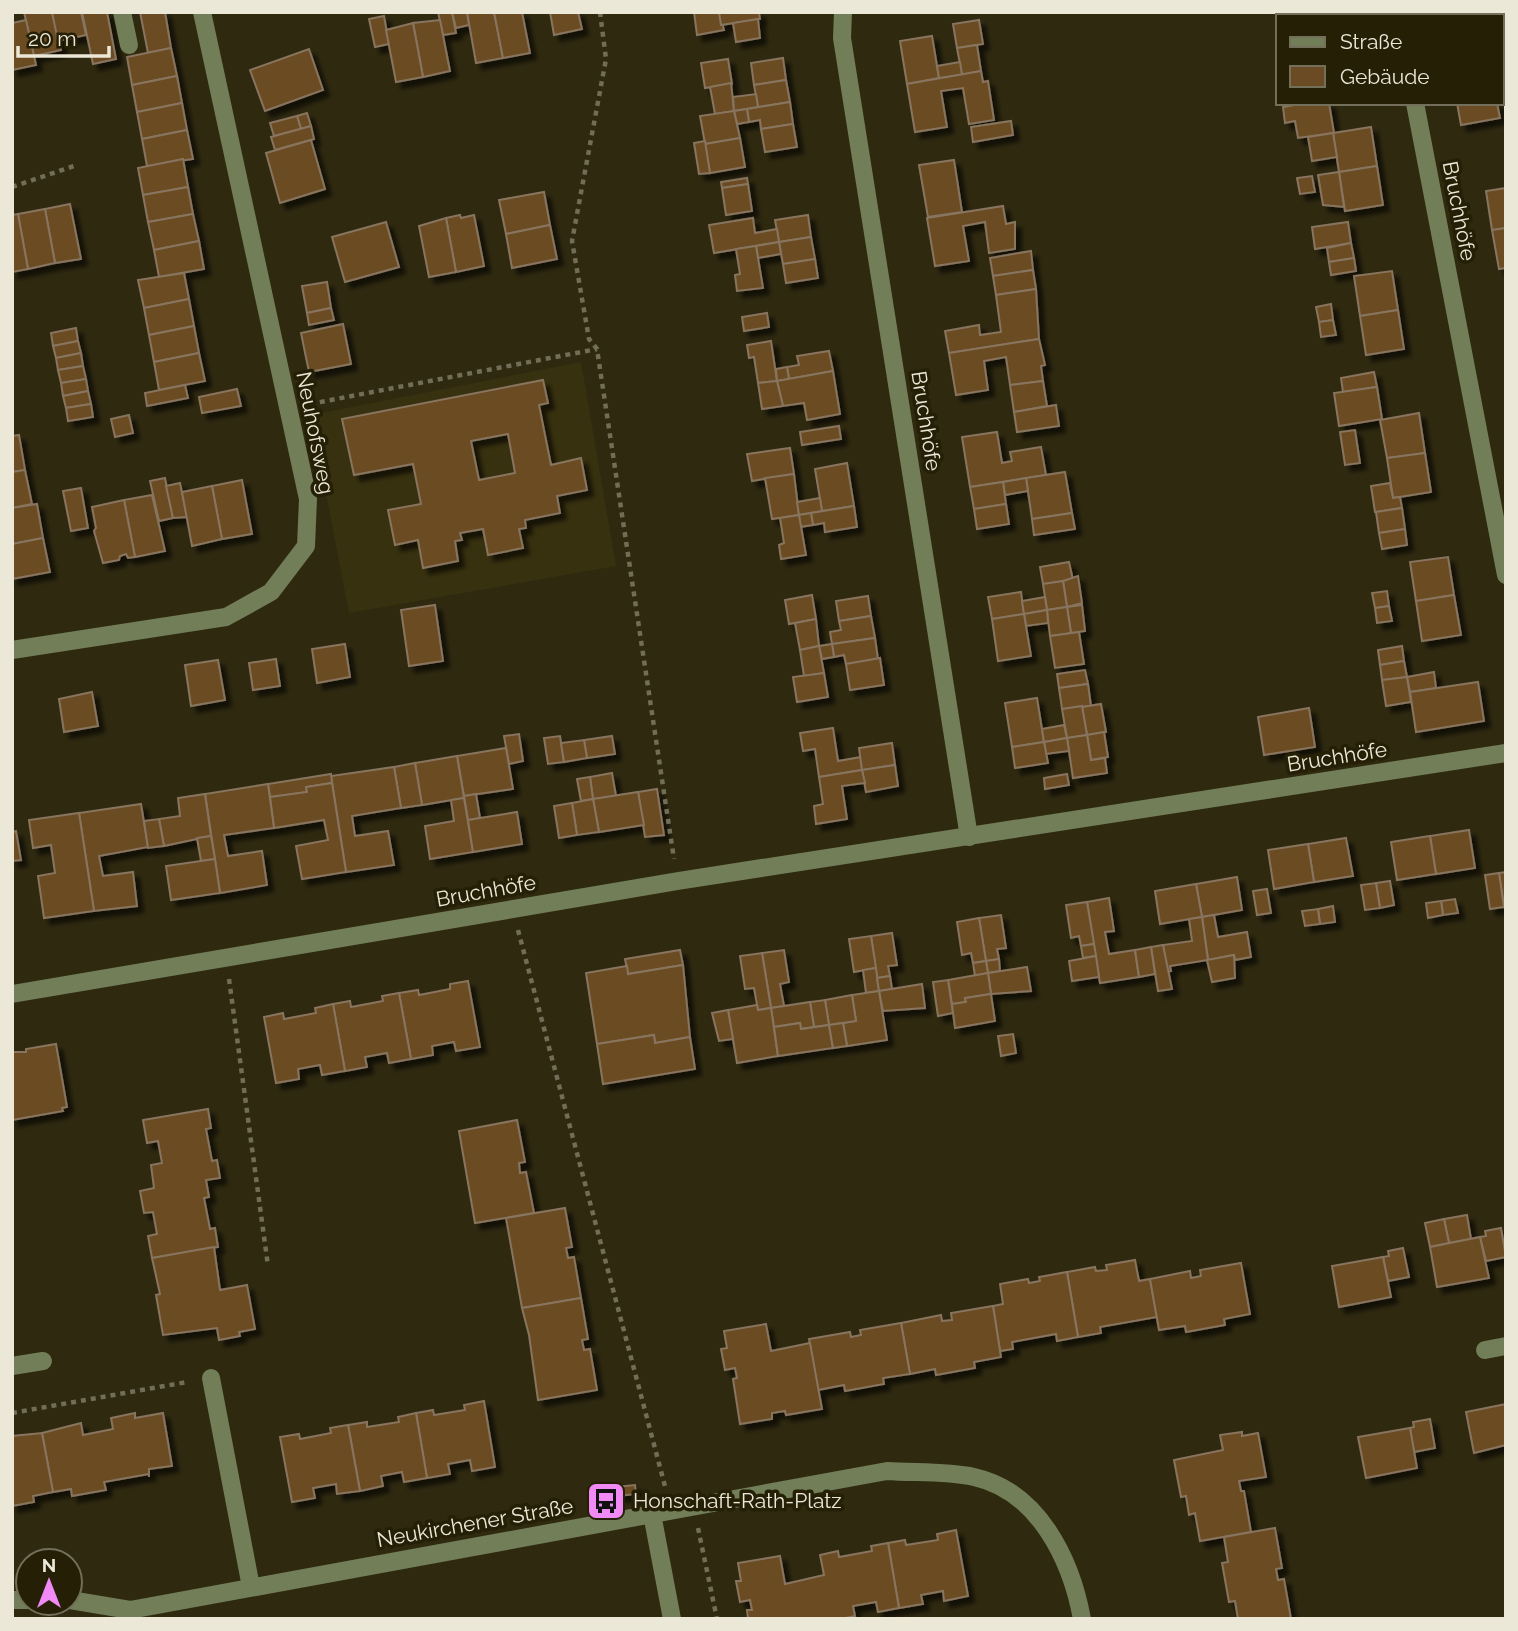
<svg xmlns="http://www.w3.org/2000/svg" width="1518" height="1631" font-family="Raleway,sans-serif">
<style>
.built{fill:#38310f}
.building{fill:#6b4b23;stroke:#88745e;stroke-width:2;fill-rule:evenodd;filter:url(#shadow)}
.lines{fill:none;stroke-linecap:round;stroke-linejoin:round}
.path{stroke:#726d57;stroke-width:4.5;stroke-dasharray:5 5;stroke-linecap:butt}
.minor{stroke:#717e57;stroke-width:18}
.labels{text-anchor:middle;stroke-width:7;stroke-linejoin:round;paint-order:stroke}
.street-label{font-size:21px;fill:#ebe8d8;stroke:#251f06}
.poi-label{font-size:21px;fill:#ebe8d8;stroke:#251f06;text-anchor:start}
</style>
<defs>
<filter id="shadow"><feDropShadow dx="6" dy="6" stdDeviation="2" flood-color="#0009"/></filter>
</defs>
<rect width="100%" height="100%" fill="#2f2910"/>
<path class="built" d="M581,362L616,566L349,613L311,415Z"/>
<g class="building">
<path d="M24,12H52L61,50L34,56Z"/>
<path d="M52,12H81L86,35L58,41Z"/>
<path d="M82,12H107L116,59L93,64Z"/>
<path d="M140,12H165L171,48L148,53Z"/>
<path d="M438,12H452L456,33L443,35Z"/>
<path d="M452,12H467L469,25L456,28Z"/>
<path d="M467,12H494L503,58L476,63Z"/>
<path d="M494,12H522L530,53L503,58Z"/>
<path d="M550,12H578L582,29L554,35Z"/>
<path d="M694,12H719L724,30L697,35Z"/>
<path d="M719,12H759L760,19L721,25Z"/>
<path d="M1315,12H1354L1355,16H1316Z"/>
<path d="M384,16L389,44L375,47L369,19Z"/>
<path d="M758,19L760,38L736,42L733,23Z"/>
<path d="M26,20L36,65L12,70V23Z"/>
<path d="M440,20L450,71L423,77L413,23Z"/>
<path d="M979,20L983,44L957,48L953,24Z"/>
<path d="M413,23L423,77L396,82L386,30Z"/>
<path d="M932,36L939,78L907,84L900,41Z"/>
<path d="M977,45L981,71L962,75L957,48Z"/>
<path d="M171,48L177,76L132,85L127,57Z"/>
<path d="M309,49L323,90L265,111L250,70Z"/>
<path d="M783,58L786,80L754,85L751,63Z"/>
<path d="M728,59L732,84L705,88L701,63Z"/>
<path d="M960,62L962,75L939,78L937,66Z"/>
<path d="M981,71L983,82L988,81L994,120L969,124L963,88L941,91L947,127L915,132L907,84Z"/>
<path d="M177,76L182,103L137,112L132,85Z"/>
<path d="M786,80L790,102L758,107L754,85Z"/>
<path d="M731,83L734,111L715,114L710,87Z"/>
<path d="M756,94L758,107L734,111L733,97Z"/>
<path d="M790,102L793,124L761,129L760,120L749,122L747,109Z"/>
<path d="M182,103L187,130L142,139L137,112Z"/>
<path d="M1306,103H1329L1334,133L1298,138L1295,121L1285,123L1283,107Z"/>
<path d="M1457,103H1497L1500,118L1461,125Z"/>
<path d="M747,109L749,122L737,124L734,111Z"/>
<path d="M734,111L740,138L705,144L700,116Z"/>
<path d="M307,113L311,126L301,129L297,116Z"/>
<path d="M297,116L301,129L274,136L270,123Z"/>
<path d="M1011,121L1013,135L973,142L971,127Z"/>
<path d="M793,124L797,147L765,152L761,129Z"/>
<path d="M311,126L314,139L275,150L271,137Z"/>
<path d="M1371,127L1377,166L1339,172L1333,133Z"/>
<path d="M187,130L193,159L147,166L142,139Z"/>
<path d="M1333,133L1337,157L1312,161L1308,137Z"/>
<path d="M740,138L745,167L710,173L705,144Z"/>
<path d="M311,140L325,189L280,203L266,153Z"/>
<path d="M705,141L710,173L699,174L694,143Z"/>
<path d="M183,159L188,187L143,195L138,168Z"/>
<path d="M954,160L962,212L928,217L919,165Z"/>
<path d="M1377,166L1383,205L1345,211L1339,172Z"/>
<path d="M1339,172L1344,207L1323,205L1318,175Z"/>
<path d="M1312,176L1315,192L1300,194L1297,178Z"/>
<path d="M747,178L748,184L722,188L721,182Z"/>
<path d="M748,184L752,211L726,215L722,188Z"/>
<path d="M188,187L193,214L148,222L143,195Z"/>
<path d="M1506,188V228L1492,230L1486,191Z"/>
<path d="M544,192L550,225L506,234L499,200Z"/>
<path d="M70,204L81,259L55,263L45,209Z"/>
<path d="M1003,206L1006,224L1015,222V249L989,253L985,222L963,226L969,261L935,266L927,218Z"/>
<path d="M45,209L55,263L28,269L18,214Z"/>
<path d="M18,214L28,269L12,272V215Z"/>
<path d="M193,214L199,241L154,250L148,222Z"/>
<path d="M460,215L461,218L474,215L484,266L456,272L446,218Z"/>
<path d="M808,215L811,237L779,242L775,220Z"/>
<path d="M446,218L456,272L429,277L419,226Z"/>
<path d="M753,218L755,233L777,229L779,242L714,253L709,225Z"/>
<path d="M386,222L399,267L345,282L332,237Z"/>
<path d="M1348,222L1351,243L1315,249L1312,227Z"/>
<path d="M550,225L557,259L512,268L506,234Z"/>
<path d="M1506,228V268L1499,269L1492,230Z"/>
<path d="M811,237L815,259L783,264L779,242Z"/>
<path d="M199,241L204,269L159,277L154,250Z"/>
<path d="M779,242L781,254L758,258L756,246Z"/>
<path d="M1351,243L1354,258L1329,262L1327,248Z"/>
<path d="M756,246L763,288L737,291L735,275L740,274L736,249Z"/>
<path d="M1031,251L1033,270L993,276L990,258Z"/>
<path d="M1354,258L1356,271L1331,275L1329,262Z"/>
<path d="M815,259L818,278L786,283L783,264Z"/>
<path d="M1033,270L1036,289L996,295L993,276Z"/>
<path d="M1392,271L1398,310L1360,316L1354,276Z"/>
<path d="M184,273L189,299L144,308L138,280Z"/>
<path d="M327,282L331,308L307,313L302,286Z"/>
<path d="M1036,289L1039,339L949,353L945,331L979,325L980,335L1001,332L996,295Z"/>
<path d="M189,299L194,326L149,335L144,308Z"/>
<path d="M1331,304L1333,320L1319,322L1316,307Z"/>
<path d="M331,308L334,320L309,325L307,313Z"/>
<path d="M1398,310L1404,349L1366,355L1360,316Z"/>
<path d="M767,313L769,327L744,331L742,317Z"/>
<path d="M1333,320L1336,335L1321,337L1319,322Z"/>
<path d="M343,324L351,364L309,372L301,333Z"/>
<path d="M194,326L199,353L154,362L149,335Z"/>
<path d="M76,328L78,341L53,346L51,333Z"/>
<path d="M1039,339L1045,365L1041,366L1043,381L1010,385L1006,357L984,361L988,390L956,395L949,353Z"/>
<path d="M78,341L81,353L56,358L53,346Z"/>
<path d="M771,341L777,381L758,383L754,357L749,358L747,345Z"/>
<path d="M829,351L833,371L789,379L787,367L799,365L797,356Z"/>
<path d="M81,353L83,366L58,370L56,358Z"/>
<path d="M199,353L205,381L159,390L154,362Z"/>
<path d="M83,366L86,379L61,383L58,370Z"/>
<path d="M787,367L789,379L777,381L776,369Z"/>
<path d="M833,371L840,414L807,420L804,403L783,406L777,381Z"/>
<path d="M1374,372L1377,387L1343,392L1341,378Z"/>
<path d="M86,379L88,391L63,396L61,383Z"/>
<path d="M543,380L548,403L539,405L551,465L581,458L587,490L557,496L560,513L525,520L526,528L519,529L523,548L488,555L483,529L460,533L462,540L455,541L458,561L423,568L418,540L395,545L388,510L421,504L413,464L354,475L342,419ZM508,434L515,473L479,480L471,441Z"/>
<path d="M777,381L783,406L762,409L758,383Z"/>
<path d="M1043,381L1047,406L1014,412L1010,385Z"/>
<path d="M185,385L188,398L147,406L145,393Z"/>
<path d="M1377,387L1382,419L1339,426L1334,393Z"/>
<path d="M237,389L241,406L202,413L199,397Z"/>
<path d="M88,391L91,404L66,408L63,396Z"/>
<path d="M91,404L93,417L68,421L66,408Z"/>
<path d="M1056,405L1059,426L1017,432L1014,412Z"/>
<path d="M1419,413L1425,453L1387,458L1380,420Z"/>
<path d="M129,415L133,433L115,437L111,419Z"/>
<path d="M839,426L841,439L802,445L800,432Z"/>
<path d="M1355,430L1360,463L1345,465L1340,432Z"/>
<path d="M997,432L1002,463L1012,461L1010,452L1041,447L1046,475L970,487L962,437Z"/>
<path d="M19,435L25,470L12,472V436Z"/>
<path d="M790,448L794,474L752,481L747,454Z"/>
<path d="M1425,453L1431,492L1393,498L1387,458Z"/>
<path d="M847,463L854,506L822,511L815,469Z"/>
<path d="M25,470L32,504L12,508V472Z"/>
<path d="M1065,472L1072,513L1032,519L1026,478Z"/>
<path d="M794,474L799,515L772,519L765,478Z"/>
<path d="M165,478L173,518L159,521L150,481Z"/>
<path d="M1026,478L1028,491L1005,495L1003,482Z"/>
<path d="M242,480L252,534L222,539L212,486Z"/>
<path d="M1003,482L1006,504L974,509L970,487Z"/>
<path d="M180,483L187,517L173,518L166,486Z"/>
<path d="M1390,483L1393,498L1400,497L1402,508L1375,512L1371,486Z"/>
<path d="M212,486L222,539L192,546L182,492Z"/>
<path d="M81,488L88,528L71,531L63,491Z"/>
<path d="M152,495L165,551L135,557L124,500Z"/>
<path d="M820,498L822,511L799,515L797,502Z"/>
<path d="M124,500L135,557L128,558L126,554L120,556L119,560L103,563L94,531L96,528L92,507Z"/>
<path d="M37,504L43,538L12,544V508Z"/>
<path d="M1006,504L1009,524L977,529L974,509Z"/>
<path d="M854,506L857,527L825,532L824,523L813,525L811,513Z"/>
<path d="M1402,508L1405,529L1379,533L1376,512Z"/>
<path d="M811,513L813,525L800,527L799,515Z"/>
<path d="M1072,513L1075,529L1034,535L1032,519Z"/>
<path d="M799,515L806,555L781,559L779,545L784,543L780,518Z"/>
<path d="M1405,529L1407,545L1382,549L1379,533Z"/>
<path d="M43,538L50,572L12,579V544Z"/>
<path d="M1448,557L1454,595L1416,601L1410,562Z"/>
<path d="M1069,562L1073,580L1043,584L1040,567Z"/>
<path d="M1078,576L1082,603L1067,607L1063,581Z"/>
<path d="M1063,581L1067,607L1047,610L1043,584Z"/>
<path d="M1387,591L1389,606L1375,608L1372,593Z"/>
<path d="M1021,592L1024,614L992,619L988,597Z"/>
<path d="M812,595L816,619L789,624L785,600Z"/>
<path d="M1454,595L1461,635L1422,641L1416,601Z"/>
<path d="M868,596L871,616L839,621L836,601Z"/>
<path d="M1045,597L1047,610L1024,614L1022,601Z"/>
<path d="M435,605L443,661L409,666L401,610Z"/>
<path d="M1082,605L1085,631L1071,633L1067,607Z"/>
<path d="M1389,606L1392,621L1377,623L1375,608Z"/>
<path d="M1067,607L1071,633L1050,636L1047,610Z"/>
<path d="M1047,610L1048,623L1026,626L1024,614Z"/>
<path d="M1024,614L1031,656L998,661L992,619Z"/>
<path d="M871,616L875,638L832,644L830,632L841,630L839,621Z"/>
<path d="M816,619L819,646L800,650L795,623Z"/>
<path d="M1079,632L1084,664L1055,668L1050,636Z"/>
<path d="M875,638L878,659L846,664L844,655L834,657L832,644Z"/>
<path d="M345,644L350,677L317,683L312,649Z"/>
<path d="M832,644L834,657L822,659L819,646Z"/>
<path d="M819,646L824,673L804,676L800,650Z"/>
<path d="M1402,646L1404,661L1380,665L1378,650Z"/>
<path d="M880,658L884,685L850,690L846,664Z"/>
<path d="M276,659L280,686L253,690L249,663Z"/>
<path d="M218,660L225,700L191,706L185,665Z"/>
<path d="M1404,661L1407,677L1382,680L1380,665Z"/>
<path d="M1085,670L1088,684L1059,688L1057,674Z"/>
<path d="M1434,672L1436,688L1410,692L1407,677Z"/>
<path d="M824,673L828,697L797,702L793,677Z"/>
<path d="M1407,677L1411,702L1386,706L1382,680Z"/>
<path d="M1478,682L1484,721L1416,732L1410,692Z"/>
<path d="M1088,684L1091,706L1062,709L1059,688Z"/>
<path d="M92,692L98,726L64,732L59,699Z"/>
<path d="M1037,698L1044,742L1012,747L1005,703Z"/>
<path d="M1101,704L1106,732L1087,735L1082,707Z"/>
<path d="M1082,706L1087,735L1067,738L1062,709Z"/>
<path d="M1309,708L1315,747L1264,755L1258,717Z"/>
<path d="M1064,725L1067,738L1044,742L1042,729Z"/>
<path d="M833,728L838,761L861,757L862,770L819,777L815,749L803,751L800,733Z"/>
<path d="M1104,732L1108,757L1091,760L1087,735Z"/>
<path d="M519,734L523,761L509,764L504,736Z"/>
<path d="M1087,735L1091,760L1105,758L1107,773L1073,778L1067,738Z"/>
<path d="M560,736L564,762L548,764L544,738Z"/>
<path d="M612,736L615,754L587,758L584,740Z"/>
<path d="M1067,738L1069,751L1046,754L1044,742Z"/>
<path d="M584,740L587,758L564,762L561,743Z"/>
<path d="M1044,742L1048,763L1015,768L1012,747Z"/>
<path d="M892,743L895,765L862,770L859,748Z"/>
<path d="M506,748L513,789L464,796L457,756Z"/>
<path d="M457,756L464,798L422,805L415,763Z"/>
<path d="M415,763L422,805L401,808L394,767Z"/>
<path d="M895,765L898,786L866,792L862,770Z"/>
<path d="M394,767L401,808L352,816L355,836L388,831L394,865L346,872L331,776Z"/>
<path d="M862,770L865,783L842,786L847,819L816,824L814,806L823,804L819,777Z"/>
<path d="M612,773L616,796L593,799L590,777Z"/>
<path d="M331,774L332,783L306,787L307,792L270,797L268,784Z"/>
<path d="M1067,774L1069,785L1045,789L1044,778Z"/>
<path d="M590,777L593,799L581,801L577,779Z"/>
<path d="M332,783L346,872L302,879L296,846L328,840L324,820L274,828L270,797L307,792L306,787Z"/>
<path d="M268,784L274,828L224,835L228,856L262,851L267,885L220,893L205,794Z"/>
<path d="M657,789L664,835L645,837L638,792Z"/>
<path d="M638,792L644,825L599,832L593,799Z"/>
<path d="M205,794L211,836L164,846L159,819L180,816L178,798Z"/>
<path d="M476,794L480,818L468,820L464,796Z"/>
<path d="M464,798L473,852L430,859L425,826L454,821L451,800Z"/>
<path d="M593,799L599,832L577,835L572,803Z"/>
<path d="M572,803L577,835L559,838L554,806Z"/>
<path d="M141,804L148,847L99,856L103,876L133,872L137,906L94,911L79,813Z"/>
<path d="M517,812L522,844L473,852L468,820Z"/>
<path d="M79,813L94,911L44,918L38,876L55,873L51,845L33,848L29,820Z"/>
<path d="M159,819L164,846L148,848L144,821Z"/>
<path d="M1469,830L1475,868L1436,874L1430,836Z"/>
<path d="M16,831L21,860L12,861V832Z"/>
<path d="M211,836L215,859L201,861L197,838Z"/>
<path d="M1430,836L1436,874L1397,880L1391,842Z"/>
<path d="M1346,838L1353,876L1314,882L1308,844Z"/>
<path d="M1308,844L1314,882L1274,889L1268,850Z"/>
<path d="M215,859L220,893L171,900L166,866Z"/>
<path d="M1506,872V906L1504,907L1499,873Z"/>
<path d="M1499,873L1504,907L1490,909L1485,875Z"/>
<path d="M1237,877L1242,910L1202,917L1196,884Z"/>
<path d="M1390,881L1394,905L1380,908L1376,883Z"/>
<path d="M1376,883L1380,908L1365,910L1361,885Z"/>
<path d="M1196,884L1202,917L1160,924L1155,891Z"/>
<path d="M1267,889L1271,913L1257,915L1253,891Z"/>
<path d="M1109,898L1114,931L1105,932L1109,954L1135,950L1139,977L1100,983L1087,902Z"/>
<path d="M1455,899L1458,913L1443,915L1441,901Z"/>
<path d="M1441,901L1443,915L1428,918L1426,903Z"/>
<path d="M1087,902L1094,944L1081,946L1079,936L1071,938L1066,905Z"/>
<path d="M1333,906L1335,922L1320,924L1318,909Z"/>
<path d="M1318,909L1320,924L1305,926L1302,911Z"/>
<path d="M1001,915L1006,948L997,949L999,959L986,961L979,918Z"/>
<path d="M1214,915L1218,937L1247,932L1251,957L1235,960L1234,955L1208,960L1202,917Z"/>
<path d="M1202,917L1208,960L1170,966L1171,971L1167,972L1163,945L1192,941L1189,919Z"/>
<path d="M979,918L986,961L973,963L971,953L962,955L957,922Z"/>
<path d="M892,933L897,965L888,966L890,976L877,978L871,936Z"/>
<path d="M871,936L876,968L854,972L849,939Z"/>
<path d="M1094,944L1096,956L1083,958L1081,946Z"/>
<path d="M1163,945L1172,989L1158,991L1151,947Z"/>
<path d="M1151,947L1155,974L1139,977L1135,950Z"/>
<path d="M680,950L683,965L628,974L625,959Z"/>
<path d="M784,950L789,982L780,984L784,1006L771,1008L762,953Z"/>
<path d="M762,953L771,1008L758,1010L754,988L745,989L740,956Z"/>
<path d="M1234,955L1235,978L1212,982L1207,960Z"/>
<path d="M1096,956L1099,977L1072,981L1069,961Z"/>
<path d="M999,959L1000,971L988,973L986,961Z"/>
<path d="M986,961L988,973L975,976L973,963Z"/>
<path d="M683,965L690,1037L655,1043L654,1035L597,1044L586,973L627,966L628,974Z"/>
<path d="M1027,967L1031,991L991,994L988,973Z"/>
<path d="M876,968L879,991L866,993L863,970Z"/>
<path d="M988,973L991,994L965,998L966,1002L952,1004L948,980Z"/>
<path d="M890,976L892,989L879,991L877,978Z"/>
<path d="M948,980L953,1013L938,1016L933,982Z"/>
<path d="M468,981L480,1047L456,1051L454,1042L432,1046L433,1055L411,1059L399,993L418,990L419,995L450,989V984Z"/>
<path d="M922,984L925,1008L883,1011L879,991Z"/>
<path d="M879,991L887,1040L847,1046L843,1023L856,1021L852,995Z"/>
<path d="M399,993L411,1059L389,1063L387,1053L365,1057L367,1067L345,1071L333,1004L350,1001L351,1007L383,1001L382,996Z"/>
<path d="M991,994L995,1021L955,1028L952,1004L966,1002L965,998Z"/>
<path d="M852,995L856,1021L829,1025L825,1000Z"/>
<path d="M825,1000L829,1025L814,1027L810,1002Z"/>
<path d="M810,1002L814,1027L801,1029L800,1023L774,1027L771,1008Z"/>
<path d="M333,1004L345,1071L322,1075L320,1065L298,1069L299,1079L276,1083L264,1017L283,1013L284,1019L316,1013L315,1008Z"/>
<path d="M757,1005L758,1010L771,1008L778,1056L737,1063L728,1010Z"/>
<path d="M728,1010L733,1039L719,1041L712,1013Z"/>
<path d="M800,1023L801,1029L829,1025L833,1048L778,1056L774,1027Z"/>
<path d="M843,1023L847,1046L833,1048L829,1025Z"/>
<path d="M1013,1034L1016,1053L1001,1056L998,1036Z"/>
<path d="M654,1035L655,1043L690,1037L695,1069L603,1084L597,1044Z"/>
<path d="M56,1044L67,1107L62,1108L63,1111L12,1120V1052H26V1049Z"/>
<path d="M208,1109L211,1128L206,1129L212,1161L217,1160L220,1178L206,1180L209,1197L204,1198L210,1229L215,1228L218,1247L152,1258L148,1236L157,1234L153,1212L144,1213L140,1191L154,1188L151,1165L162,1163L158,1141L147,1143L143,1120Z"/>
<path d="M517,1120L525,1162L519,1163L520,1173L526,1172L534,1213L475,1223L459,1131Z"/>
<path d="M565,1208L572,1247L566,1248L568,1258L574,1257L581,1298L522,1308L506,1218Z"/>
<path d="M1467,1215L1471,1239L1449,1243L1444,1219Z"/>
<path d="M1444,1219L1449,1243L1430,1247L1425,1223Z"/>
<path d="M1501,1228L1506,1257L1486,1261L1480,1237L1486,1236L1485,1231Z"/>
<path d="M1480,1237L1489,1278L1437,1287L1430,1247Z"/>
<path d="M214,1247L220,1290L247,1285L255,1329L239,1332L240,1336L219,1340L217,1328L163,1335L156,1295L160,1294L152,1258Z"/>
<path d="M1403,1248L1409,1277L1388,1281L1383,1257L1389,1256L1388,1251Z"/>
<path d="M1383,1257L1391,1297L1339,1307L1332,1266Z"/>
<path d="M1135,1260L1139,1281L1150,1279L1157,1317L1100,1327L1101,1333L1078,1337L1067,1272L1095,1267L1096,1271L1107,1270L1106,1265Z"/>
<path d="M1241,1263L1250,1314L1224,1319L1225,1325L1186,1332L1185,1326L1159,1330L1150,1279L1190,1271L1191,1278L1201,1276L1200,1270Z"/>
<path d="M1067,1272L1078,1337L1057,1341L1056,1334L1012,1342L1013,1349L1000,1351L993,1306L1003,1304L1000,1284L1028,1279L1029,1283L1040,1281L1039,1277Z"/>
<path d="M581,1298L588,1339L582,1340L584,1350L590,1349L597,1390L538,1400L529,1335L522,1308Z"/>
<path d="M993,1306L1001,1357L974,1362L975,1368L936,1375L935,1369L910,1374L901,1323L941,1315L942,1321L952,1320L951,1313Z"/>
<path d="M901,1323L910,1374L883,1378L884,1384L845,1391L844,1385L818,1390L809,1339L850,1332L851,1337L861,1335L860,1330Z"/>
<path d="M766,1324L771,1351L810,1343L822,1409L786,1415L785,1411L772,1413V1419L740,1424L733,1379L737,1378L735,1368L725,1370L721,1349L727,1348L724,1331Z"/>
<path d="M484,1401L495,1467L472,1471L470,1460L448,1464L450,1474L427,1478L416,1413L433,1410L434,1415L465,1410L464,1405Z"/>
<path d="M1506,1404V1445L1474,1453L1466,1412Z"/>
<path d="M135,1413V1418L163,1413L172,1466L149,1469V1477V1474L104,1482L106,1490L72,1496L71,1489L53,1492L42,1433L81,1423L83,1435L113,1429L111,1418Z"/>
<path d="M416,1413L427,1478L404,1482L402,1472L381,1476L383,1486L360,1491L348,1425L367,1422V1427L399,1422L398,1417Z"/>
<path d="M1430,1419L1435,1448L1414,1452L1410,1428L1414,1427L1413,1422Z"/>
<path d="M348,1425L360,1491L337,1494L336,1484L313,1488L315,1498L292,1502L280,1437L299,1434L300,1439L331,1433L330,1428Z"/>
<path d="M1410,1428L1417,1468L1366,1478L1358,1437Z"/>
<path d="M1242,1432V1436L1258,1433L1266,1477L1239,1481L1241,1491H1244L1251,1532L1200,1541L1195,1513L1189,1515L1186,1496L1181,1497L1174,1460L1223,1450L1220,1435Z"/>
<path d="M42,1433L53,1492L33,1496L34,1502L12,1506V1436Z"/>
<path d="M635,1485L636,1494L617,1496L616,1487Z"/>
<path d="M1275,1528L1282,1568L1276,1569L1278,1580L1284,1579L1291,1619H1238L1235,1601L1229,1602L1222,1563L1228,1562L1224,1537Z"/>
<path d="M956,1530L968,1596L944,1601L943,1591L921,1595L923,1604L899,1608L888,1543L905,1540L906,1545L938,1540L937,1534Z"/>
<path d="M888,1543L899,1608L878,1612L876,1602L853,1606L855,1616L841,1619H748L747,1610H752L750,1600L740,1602L736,1581H741L738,1563L780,1556L785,1584L824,1575L820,1555L838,1551L839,1557L872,1551L871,1546Z"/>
</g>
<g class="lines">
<g class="path">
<path d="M600,12L606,59L572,241L589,339L597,349L674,859"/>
<path d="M12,187L74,166"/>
<path d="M310,404L597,349"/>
<path d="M518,930L666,1490"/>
<path d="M229,979L268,1266"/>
<path d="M12,1413L187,1382"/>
<path d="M698,1528L717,1619"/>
</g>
<g class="minor">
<path d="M122,12L129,45"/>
<path d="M843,12L842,38L969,837"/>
<path d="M1397,12L1398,16"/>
<path d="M1415,103L1506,575"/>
<path d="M12,650L226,617L271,592L306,546L308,499L202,12"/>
<path d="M12,994L678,881L1506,753"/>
<path d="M1485,1350L1506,1346"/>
<path d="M12,1366L43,1361"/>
<path d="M211,1378L251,1587"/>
<path d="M652,1514L672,1619"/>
<path d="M12,1600H28"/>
<path d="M70,1600L130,1610L887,1471C915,1473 946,1471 974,1477C1038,1491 1071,1559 1082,1619"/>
</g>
</g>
<defs>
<symbol id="bus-square" viewBox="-11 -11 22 22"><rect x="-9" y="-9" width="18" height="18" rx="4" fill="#f18af4" stroke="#251f06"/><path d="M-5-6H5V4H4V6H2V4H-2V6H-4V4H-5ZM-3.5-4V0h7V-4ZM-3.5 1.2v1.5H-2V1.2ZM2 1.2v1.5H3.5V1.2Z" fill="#111"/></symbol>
</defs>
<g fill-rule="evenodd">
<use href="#bus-square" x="584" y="1479" width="44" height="44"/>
</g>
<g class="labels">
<g class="street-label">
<text transform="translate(1459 211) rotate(79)" y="7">Bruchhöfe</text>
<text transform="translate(926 421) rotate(81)" y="7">Bruchhöfe</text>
<text transform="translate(315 433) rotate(79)" y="7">Neuhofsweg</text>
<text transform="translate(1337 757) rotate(-9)" y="7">Bruchhöfe</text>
<text transform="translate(486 891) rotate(-10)" y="7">Bruchhöfe</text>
<text transform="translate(475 1523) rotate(-10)" y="7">Neukirchener Straße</text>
</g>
<g class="poi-label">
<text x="633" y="1508">Honschaft-Rath-Platz</text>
</g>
</g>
<rect width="1518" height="1631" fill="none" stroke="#ebe8d8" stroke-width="28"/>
<rect x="1276" y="14" width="228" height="91" fill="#251f06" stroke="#746f5a" stroke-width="2"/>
<rect x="1290" y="37" width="35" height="10" fill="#717e57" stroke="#746f5a" stroke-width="2"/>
<text x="1340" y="49" font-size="21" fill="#ebe8d8">Straße</text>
<rect x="1290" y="66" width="35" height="21" fill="#6b4b23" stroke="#746f5a" stroke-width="2"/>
<text x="1340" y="84" font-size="21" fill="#ebe8d8">Gebäude</text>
<g transform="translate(49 1582)"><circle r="33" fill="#251f06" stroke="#746f5a" stroke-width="2"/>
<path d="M0-5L12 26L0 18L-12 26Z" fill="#f18af4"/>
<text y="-10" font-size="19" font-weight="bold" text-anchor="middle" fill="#ebe8d8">N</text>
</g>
<path d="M18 46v10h91v-10" fill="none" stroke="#ebe8d8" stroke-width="3.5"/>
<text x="28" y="46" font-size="21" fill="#ebe8d8" stroke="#251f06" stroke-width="5" paint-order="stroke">20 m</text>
</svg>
